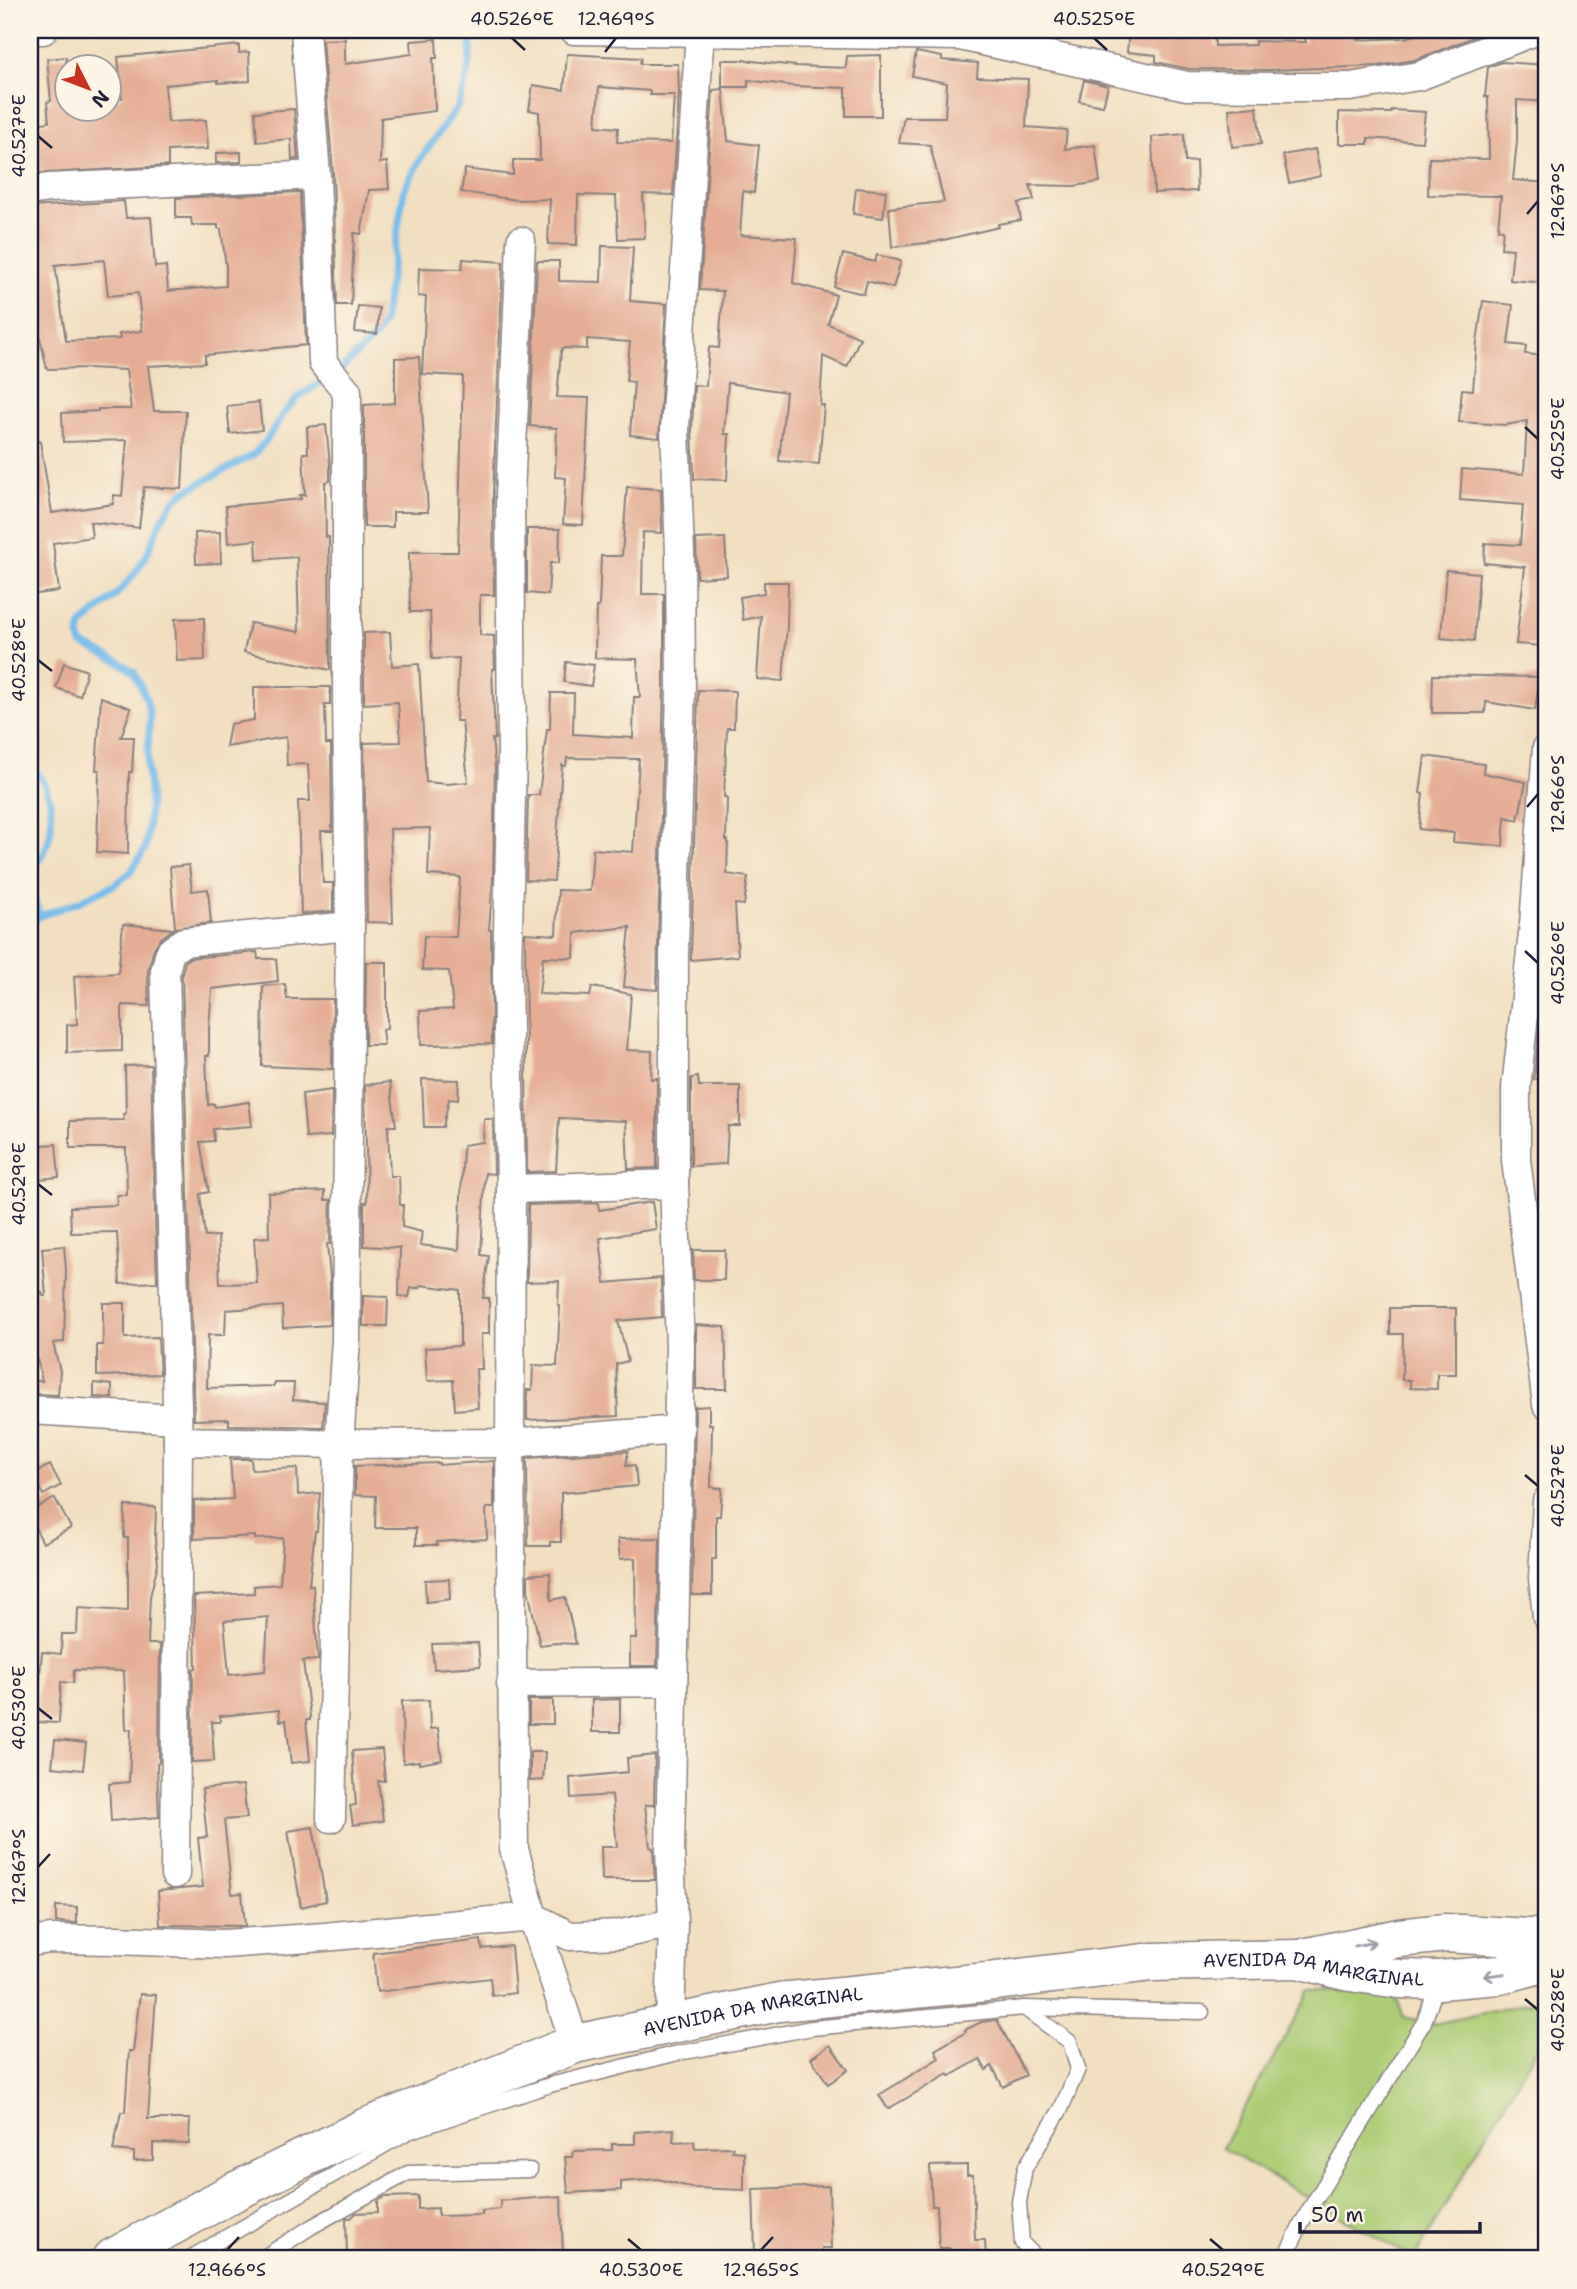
<svg xmlns="http://www.w3.org/2000/svg" width="1577" height="2289" font-family="'Shantell Sans',sans-serif">
<style>
.green{fill:#abcc74;stroke:#667758;stroke-width:2}
.lines{fill:none;stroke-linecap:round;stroke-linejoin:round}
.stream{stroke:#74bcec;stroke-width:7}
.building{fill:#e5ae94;fill-rule:evenodd}
.service-casing{stroke:#8a807e;stroke-width:17}
.minor-casing{stroke:#8a807e;stroke-width:31}
.secondary-casing{stroke:#8a807e;stroke-width:41}
.service{stroke:#fff;stroke-width:14}
.minor{stroke:#fff;stroke-width:28}
.secondary{stroke:#fff;stroke-width:38}
.oneway{stroke:#9c9ca7}
.ticks{fill:none;stroke:#22223b;stroke-width:2.5}
.labels{text-anchor:middle;stroke-width:7;stroke-linejoin:round;paint-order:stroke}
.street-label{font-size:18px;fill:#22223b;stroke:#fcf5e5}
.neatline{fill:none;stroke:#22223b;stroke-width:2.5}
.ticks-label{font-size:18px;text-anchor:middle;fill:#22223b}
</style>
<rect width="100%" height="100%" fill="#fcf5e5"/>
<filter id="ink" filterUnits="userSpaceOnUse"><feTurbulence type="fractalNoise" baseFrequency=".0143" numOctaves="2"/><feDisplacementMap in="SourceGraphic" scale="14" xChannelSelector="R" yChannelSelector="G"/><feConvolveMatrix kernelMatrix="1 2 1 2 8 2 1 2 1" color-interpolation-filters="sRGB"/></filter>
<filter id="wash" filterUnits="userSpaceOnUse"><feTurbulence type="fractalNoise" baseFrequency=".00686" numOctaves="4" result="noise"/><feDisplacementMap in="SourceGraphic" scale="28" xChannelSelector="R" yChannelSelector="G"/><feGaussianBlur stdDeviation="1.57" result="paint"/><feColorMatrix in="noise" values="0 0 0 0 0 0 0 0 0 0 0 0 0 0 0 0 0 1.4 0 .05"/><feComposite in="paint" operator="in"/></filter>
<g filter="url(#wash)">
<rect width="100%" height="100%" fill="#f2dfc0"/>
<path class="green" d="M1357,1990L1396,1998L1404,2017L1434,2024L1547,1999V2031L1414,2259L1222,2148L1311,1991Z"/>
<g class="lines">
<g class="stream">
<path d="M338,372L375,337L383,324L404,190L421,158L458,106L468,74L471,48L469,30"/>
<path d="M30,766C53,784 56,822 46,848C42,859 33,867 30,878"/>
<path d="M30,885L40,916"/>
<path d="M30,932L35,920L40,916L78,902L114,885L130,873L145,849L147,837L150,801L147,767L150,716L146,698L134,672L118,661L82,644L79,636L81,625L116,595L133,576L146,557L161,521L173,502L184,492L253,455L266,441L284,413L298,397L328,378"/>
</g>
</g>
<g id="blocks">
<g class="building">
<path d="M1129,30H1214L1215,46L1255,45V41L1306,42L1303,30H1357L1358,40L1405,38L1434,30L1489,31L1415,60L1378,66L1270,70L1189,69L1156,62V55L1127,52Z"/>
<path d="M345,39V64L412,54L411,41L436,39L437,58H433L435,111L381,118L380,163L387,162L389,189L369,190L361,234L354,233L351,305H337L333,174L322,40Z"/>
<path d="M239,45V53L249,52L250,81L218,83V80L165,85L168,122L206,120L208,149L168,151V166L30,174V125L49,122L47,102L51,101L47,59L66,57V108H108V98H122L118,57Z"/>
<path d="M916,52L942,57V60L978,63L977,77L1028,79L1026,127L1067,130L1065,149L1095,145L1100,182L1074,186L1030,185L1034,200L1018,203L1021,220L998,224L999,227L935,242L892,247L889,208L944,202L930,145L899,143L904,117H945L947,83L912,76Z"/>
<path d="M567,54L641,58L640,64H678L679,93L673,195L643,194L645,238L618,239L616,196L578,195L577,245L548,244L550,199L518,200L461,192L465,169L513,175V160H540L539,112L529,110L533,85L564,90ZM599,87L650,91V95H674L671,143L617,142L618,128L596,126Z"/>
<path d="M881,55V116H846V88L793,86L748,80V87H722V60H744L796,66L846,68L847,56Z"/>
<path d="M1502,62L1547,65V102L1517,100V141L1513,180L1547,183V283L1510,280L1513,249L1501,248L1503,230L1498,229L1501,196L1428,195L1429,158L1489,159L1488,97H1485L1488,67Z"/>
<path d="M1084,80L1108,86L1103,106L1079,101Z"/>
<path d="M723,89L728,141L759,145L754,193L743,191L740,235L797,238L793,283L836,295L828,324L860,338L847,367L823,356L820,405H824L819,464L779,461L786,392L728,383L724,434H729L727,480L694,479L692,429L694,385L706,386L709,347L719,348L723,291L700,290L713,90Z"/>
<path d="M1257,107L1261,144L1232,147L1229,109Z"/>
<path d="M294,109L298,159L292,160L291,139L257,142L255,112Z"/>
<path d="M1392,110L1425,112L1422,142L1368,138V144H1339V112L1391,113Z"/>
<path d="M1184,134L1185,162L1196,161L1197,191L1154,193L1152,137Z"/>
<path d="M1315,149L1321,176L1289,183L1283,155Z"/>
<path d="M241,152V162L216,163V153Z"/>
<path d="M856,188L886,191L883,218L853,214Z"/>
<path d="M300,192L306,345L205,355V363L148,366L154,411H186L182,489L144,487L139,528L90,522L92,537L53,543L59,591L30,595V442L40,441L52,513L113,504L114,495L122,496L127,440L63,442L62,413L98,411V409H131L126,370L88,368L47,369L30,294V207L124,201L126,218L151,217L155,267L166,266L168,291L226,286V266L221,229L218,228V225H192L191,218H176V198ZM104,260L108,296L138,293L142,331L119,334L120,339L66,341L55,265Z"/>
<path d="M602,246L633,247L630,301L666,304L659,438L630,435L634,382L626,381L630,342L587,339V349L563,348L561,351L557,397L589,398L583,525L563,524L566,478L555,477L557,428L530,426L537,261H559V281L601,282Z"/>
<path d="M843,254L875,262L877,255L901,261L893,288L867,281L864,294L834,287Z"/>
<path d="M463,259L503,262L493,495L494,595H480V635L494,636L495,669H492L495,739H492L495,767L493,878L489,930H491L492,1044L421,1045L420,1011L453,1009L449,971L422,970L424,936L456,937L460,877L428,875L430,828L390,829L393,923L367,922L364,743L401,742L398,702L364,704V633L390,632L392,666L419,664L426,782L447,784L468,782L462,721H456L459,658L432,659L430,612H410L409,552H458L463,376L422,374L426,297L418,296L419,268L462,269Z"/>
<path d="M1483,301L1513,305L1508,344L1526,346L1525,354L1547,356L1544,406H1547V619L1543,646L1516,644L1525,567L1484,563L1485,543L1520,545L1523,505L1460,500L1462,469L1524,474L1527,421L1506,425L1459,422L1462,389L1473,390L1477,342Z"/>
<path d="M358,306L379,308L377,334L355,332Z"/>
<path d="M419,357L428,512H393V527H364V405L395,403V358Z"/>
<path d="M259,402L262,430L230,434L227,406Z"/>
<path d="M326,425L330,464V481L325,482L326,537H329L330,670L244,652L250,623L299,632L297,557L257,560L256,540L228,543L226,506L301,499L300,495H305L303,453H308L307,427Z"/>
<path d="M627,487L661,489L662,533L643,532L642,594H664V686L657,990L624,987L630,927L575,933L574,958L543,957L539,994L590,996L592,987L631,994L627,1050L652,1051L651,1079L657,1078V1168L628,1169L626,1121L559,1118L556,1171L527,1172L525,933L556,935L558,890L590,891L593,849L633,852L639,759L567,758L566,766L562,765L554,881L526,880L528,795H539L547,729H550L551,693H574L573,734L633,738L634,697H640L637,659L595,658L596,607H599L601,556H622Z"/>
<path d="M527,529H560L559,563H550L548,595L527,593Z"/>
<path d="M220,532L221,563L196,564L195,533Z"/>
<path d="M725,538L727,576L697,578L696,539Z"/>
<path d="M1446,570L1479,573L1474,641L1441,638Z"/>
<path d="M764,582H788L787,626L783,681L757,679L761,616L743,620L740,597L764,593Z"/>
<path d="M204,618L205,660L177,661L175,619Z"/>
<path d="M566,662L594,665L591,686L564,682Z"/>
<path d="M64,663L87,671L80,696L56,688Z"/>
<path d="M1433,675L1540,677L1535,710L1486,702L1485,713H1432Z"/>
<path d="M254,687H330V705H325L326,744H331L332,831H321L323,883H333V911L301,914L298,801H310L308,764L287,765L286,737L226,747L230,724L254,720Z"/>
<path d="M698,690L735,691L734,728H727L724,797H727L726,840H728L727,874L748,877L744,905L735,904L738,956L691,960Z"/>
<path d="M101,697L131,708L121,737H134L132,772H129L128,854L97,852L99,770H96Z"/>
<path d="M1425,756L1484,764L1483,773L1526,782L1518,820L1505,817L1503,846L1453,842L1454,833L1419,829L1423,794L1420,793Z"/>
<path d="M189,865L192,891L208,889L211,923L175,928L170,867Z"/>
<path d="M123,924L173,929L160,939L154,948L148,971L149,1006L122,1005V1051L67,1053V1025L77,1024L74,976L118,973Z"/>
<path d="M257,952L258,959H276L278,981L212,989L209,1027V1056H206L208,1105L214,1104L215,1107L249,1102L252,1126L213,1129L214,1141L200,1142L209,1192L200,1194L205,1237L218,1236L220,1284L257,1283L254,1238L269,1237L268,1193L325,1191V1200H331L330,1244H327L330,1276V1325L283,1328L282,1306L226,1310L225,1335H208L207,1388L274,1386L275,1383H294L293,1400L325,1402L323,1427L229,1425V1419L194,1420L182,973L185,962L189,958Z"/>
<path d="M366,962H387V1029L382,1030L384,1045H365Z"/>
<path d="M285,984L287,999H333L332,1069L262,1066L263,986Z"/>
<path d="M1542,1007L1547,1008V1081L1534,1079Z"/>
<path d="M151,1065L157,1282L120,1284L117,1232L71,1233L70,1207L117,1205V1195H127L126,1148H70V1121L124,1120L123,1114L126,1113L125,1066Z"/>
<path d="M698,1077L699,1086H740V1126H728L726,1164L691,1166V1078Z"/>
<path d="M422,1079L459,1080L458,1100L449,1099L443,1127H424Z"/>
<path d="M390,1082L396,1126H388L390,1176H399L400,1205H403L402,1227L422,1232L420,1245L459,1250L463,1145L483,1142L484,1119H493L494,1174L485,1173L481,1255L489,1256L483,1298H489V1334H481L482,1369H476L478,1408L455,1410L453,1380L427,1381L425,1348L460,1346V1290L421,1285L420,1288H411L409,1297L399,1296L400,1248L364,1246V1202L367,1203L365,1085Z"/>
<path d="M332,1090L331,1136L306,1138L302,1094Z"/>
<path d="M56,1144L59,1177L30,1180V1146Z"/>
<path d="M652,1202L656,1229L600,1238L605,1283L661,1278L662,1317L618,1321L628,1361L616,1364L618,1416L527,1420V1390H532L533,1365L557,1366L560,1306L558,1305L559,1281L527,1282L528,1205L598,1203L599,1210Z"/>
<path d="M64,1246L66,1270L64,1342L53,1343L60,1371L58,1395L36,1394V1381H42L34,1346L33,1293L42,1292L43,1296H46L42,1248Z"/>
<path d="M693,1250H725L724,1280H694Z"/>
<path d="M363,1296L388,1297L387,1326H363Z"/>
<path d="M103,1303H125V1338L158,1337L160,1374L97,1376V1345H103Z"/>
<path d="M1390,1308H1456V1374H1437V1389L1410,1388V1380H1402L1403,1334H1390Z"/>
<path d="M696,1325L725,1327L727,1389H696Z"/>
<path d="M94,1383L112,1385V1398L94,1397Z"/>
<path d="M709,1406V1424H712L711,1487L722,1488L720,1516H716V1559H712V1595H692L695,1407Z"/>
<path d="M628,1451L626,1466L635,1465L637,1486L561,1493V1542H550V1546H528L527,1458Z"/>
<path d="M230,1459H251L252,1470L297,1468L298,1495L320,1493L317,1531H315L309,1585H313L318,1660L303,1661L310,1717V1720H306L310,1761L291,1763L286,1720L280,1721L279,1710L220,1716V1722H212L214,1761L192,1762L193,1669L196,1668L194,1596L254,1593V1586L280,1584L283,1538L255,1539V1536L194,1539V1501L233,1499ZM268,1617L265,1671L229,1675L224,1621Z"/>
<path d="M494,1461V1508H486L487,1539L437,1542V1545H416V1528H375L376,1496L355,1495V1466L439,1463V1465Z"/>
<path d="M50,1465L61,1485L43,1495L32,1474Z"/>
<path d="M55,1498L71,1528L43,1543L30,1518V1512Z"/>
<path d="M125,1506L156,1507L155,1540L158,1563L150,1597L148,1644H160L159,1763L157,1764L159,1817L111,1821L109,1784L129,1782L131,1729L126,1730L124,1671L74,1670L73,1683L61,1682L59,1723L37,1722L38,1695L42,1652L61,1654L62,1634H77L78,1608L128,1611V1538H124Z"/>
<path d="M660,1538L657,1666H630V1638H636L635,1558L620,1559L618,1539Z"/>
<path d="M550,1573L551,1600L565,1597L576,1644L555,1643L540,1645L528,1590V1575Z"/>
<path d="M449,1579L450,1599L426,1602L425,1580Z"/>
<path d="M478,1643L480,1666L434,1669L432,1644Z"/>
<path d="M620,1699V1732H592V1700Z"/>
<path d="M429,1700L430,1729L438,1728L442,1760L419,1764V1761L403,1763L402,1701Z"/>
<rect x="529" y="1700" width="24" height="24"/>
<path d="M55,1740L86,1743L83,1770L52,1767Z"/>
<path d="M382,1749L385,1781H378L383,1821L353,1825L350,1806L356,1805L352,1751Z"/>
<path d="M530,1752H545L543,1780L530,1781Z"/>
<path d="M655,1755L654,1805H645L650,1847L653,1848L655,1880H602L601,1847H617L612,1795L571,1798L570,1778L628,1772L627,1758Z"/>
<path d="M243,1785L247,1818L224,1820L232,1894L242,1893L245,1926L160,1925L158,1891L203,1887L198,1838L207,1837L202,1789Z"/>
<path d="M313,1827L326,1901L301,1907L288,1831Z"/>
<path d="M56,1906L77,1907V1923L56,1922Z"/>
<path d="M481,1940L482,1949L511,1946L515,1993L492,1996L490,1978L377,1992L373,1953Z"/>
<path d="M140,1994L156,1995L148,2119H190L189,2144L153,2143V2160L134,2161V2152L113,2150L121,2112H125L129,2051H133Z"/>
<path d="M997,2020L1026,2075L1003,2087L992,2066L986,2070L980,2059L950,2076L948,2074L888,2109L879,2095L939,2058L935,2050L966,2032L965,2030L981,2022Z"/>
<path d="M830,2045L848,2070L828,2084L811,2058Z"/>
<path d="M674,2129L673,2142L694,2141L695,2148L733,2147L732,2151L744,2152V2190L694,2188L658,2179L621,2182V2190L568,2193L565,2157H572L573,2151L612,2150V2144H635V2132Z"/>
<path d="M967,2165V2175H973L975,2240H985L986,2259H950L949,2248H939L937,2206H932L930,2166Z"/>
<path d="M829,2186L831,2248H822L821,2259H779L778,2253H755L753,2189Z"/>
<path d="M418,2196V2209L438,2208V2216L482,2215V2211L500,2209V2201L561,2196L563,2259H475V2251L347,2257L346,2218H351L356,2213L378,2212V2201L385,2197Z"/>
</g>
</g>
</g>
<g filter="url(#ink)">
<use href="#blocks" fill-opacity="0" stroke="#8a807e" stroke-width="2"/>
<g class="lines">
<defs>
<g id="service">
<path d="M188,2259L408,2132L550,2085L674,2054L812,2028L1024,2008"/>
<path d="M261,2259L311,2227L408,2173L530,2170"/>
<path d="M1038,2259L1022,2243L1019,2202L1025,2168L1061,2109L1078,2069L1070,2042L1024,2008L1202,2012"/>
<path d="M1284,2259L1306,2215L1424,2022L1438,1983"/>
</g>
<g id="minor">
<path d="M30,30H43"/>
<path d="M305,30L316,175L323,363L347,391V698L350,926L346,1340L339,1444L331,1818"/>
<path d="M574,30L960,36L1187,86L1273,87H1350L1419,76L1538,30"/>
<path d="M30,191L48,188L316,175"/>
<path d="M521,241L510,496L512,753L507,975L511,1189L510,1443L514,1849L533,1917L575,2044"/>
<path d="M1547,748L1534,924L1516,1088V1160L1547,1405"/>
<path d="M511,1189L674,1184"/>
<path d="M30,1410L177,1419"/>
<path d="M178,1441L339,1444L510,1443L680,1430"/>
<path d="M1547,1501L1543,1578L1547,1617"/>
<path d="M511,1684L669,1682L673,1684"/>
<path d="M175,1874L178,1441L165,971L170,952L183,942L350,926"/>
<path d="M673,1923L670,1851L680,1346L674,1184V955L681,686L680,552L675,429L700,31"/>
<path d="M30,1942L50,1939L114,1940L224,1944L324,1937L533,1917L570,1936L621,1934L673,1923L670,2025"/>
</g>
<g id="secondary">
<path d="M1307,1957L1399,1938L1445,1933L1547,1939"/>
<path id="s1" d="M111,2259L234,2192L365,2128L575,2044L779,2002L987,1982L1152,1962L1298,1959L1350,1972L1399,1979L1439,1980L1499,1975L1547,1962"/>
</g>
</defs>
<use href="#service" class="service-casing"/>
<use href="#minor" class="minor-casing"/>
<use href="#secondary" class="secondary-casing"/>
<use href="#service" class="service"/>
<use href="#minor" class="minor"/>
<use href="#secondary" class="secondary"/>
</g>
<defs><path id="oneway-shaft" d="M-6 0H5M1.5-3L5.5 0L1.5 3" fill="none" stroke-width="1.6" stroke-linecap="round" stroke-linejoin="round" transform="scale(1.75)"/></defs>
<g class="oneway">
<use href="#oneway-shaft" transform="translate(1365 1944) rotate(-12)"/>
<use href="#oneway-shaft" transform="translate(1494 1975) rotate(172)"/>
</g>
</g>
<path class="ticks" d="M512,38L525,50M1094,38L1107,50M605,52L616,38M38,136L52,148M1527,214L1538,201M1525,427L1538,439M38,660L52,671M1527,807L1538,794M1525,951L1538,963M38,1184L52,1195M1525,1475L1538,1486M38,1708L52,1719M38,1867L50,1854M1525,1999L1538,2010M628,2239L641,2250M1210,2239L1223,2250M227,2250L239,2237M761,2250L773,2237"/>
<g class="labels">
<g class="street-label">
<text dy="6" stroke="none"><textPath href="#s1" startOffset="1258">AVENIDA DA MARGINAL</textPath></text>
<text dy="6" stroke="none"><textPath href="#s1" startOffset="693">AVENIDA DA MARGINAL</textPath></text>
</g>
</g>
<rect width="1577" height="2289" fill="none" stroke="#fcf5e5" stroke-width="77"/>
<g transform="translate(88 88) rotate(132)"><circle r="33" fill="#fcf5e5" stroke="#a5a1a1" stroke-width="2"/>
<path d="M0-5L12 26L0 18L-12 26Z" fill="#c8321e"/>
<text y="-10" font-size="19" font-weight="bold" text-anchor="middle" fill="#22223b">N</text>
</g>
<path d="M1300 2222v10h180v-10" fill="none" stroke="#22223b" stroke-width="3.5"/>
<text x="1311" y="2222" font-size="21" fill="#22223b" stroke="#fcf5e5" stroke-width="5" paint-order="stroke">50 m</text>
<rect x="38" y="38" width="1500" height="2212" class="neatline"/>
<g class="ticks-label">
<text x="512" y="25">40.526°E</text>
<text x="616" y="25">12.969°S</text>
<text x="1094" y="25">40.525°E</text>
<text transform="translate(19 136) rotate(-90)" y="6">40.527°E</text>
<text transform="translate(1558 201) rotate(-90)" y="6">12.967°S</text>
<text transform="translate(1558 439) rotate(-90)" y="6">40.525°E</text>
<text transform="translate(19 660) rotate(-90)" y="6">40.528°E</text>
<text transform="translate(1558 794) rotate(-90)" y="6">12.966°S</text>
<text transform="translate(1558 963) rotate(-90)" y="6">40.526°E</text>
<text transform="translate(19 1184) rotate(-90)" y="6">40.529°E</text>
<text transform="translate(1558 1486) rotate(-90)" y="6">40.527°E</text>
<text transform="translate(19 1708) rotate(-90)" y="6">40.530°E</text>
<text transform="translate(19 1867) rotate(-90)" y="6">12.967°S</text>
<text transform="translate(1558 2010) rotate(-90)" y="6">40.528°E</text>
<text x="227" y="2276">12.966°S</text>
<text x="641" y="2276">40.530°E</text>
<text x="761" y="2276">12.965°S</text>
<text x="1223" y="2276">40.529°E</text>
</g>
</svg>
